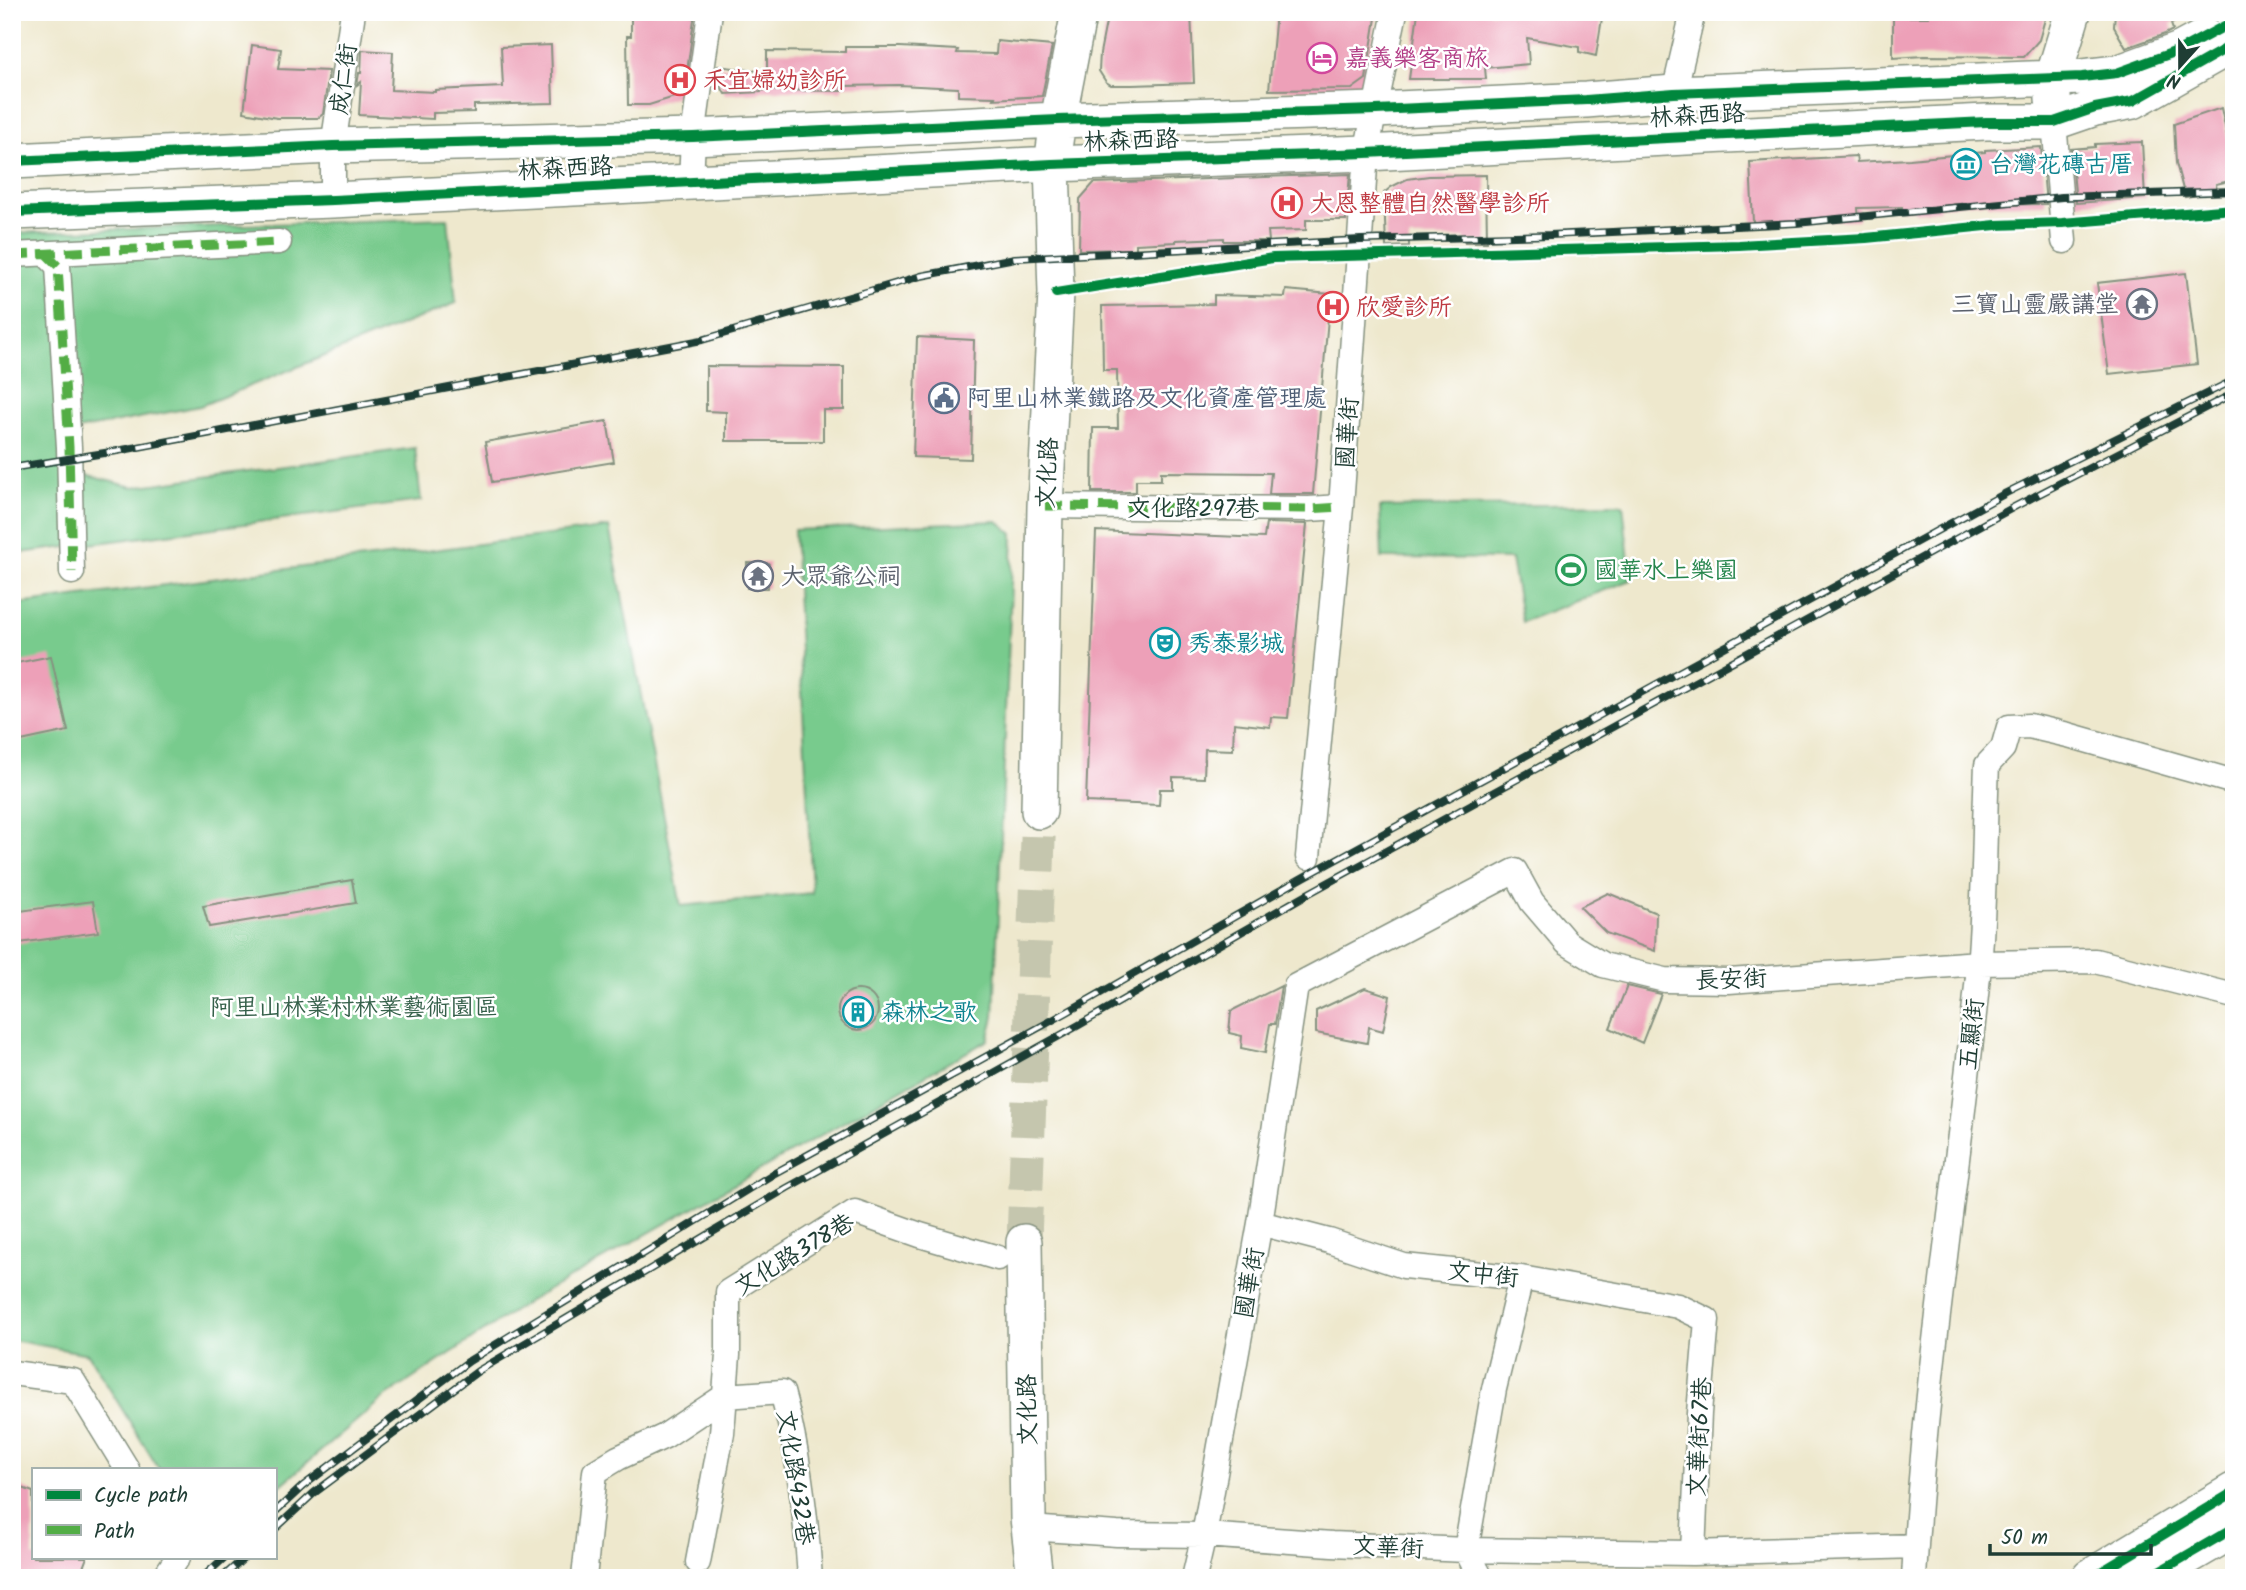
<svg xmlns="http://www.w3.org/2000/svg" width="2246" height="1590" viewBox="0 0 2246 1590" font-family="Kalam,'LXGW WenKai TC',sans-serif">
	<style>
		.green { fill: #78cb8d; stroke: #4c8460; stroke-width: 2 }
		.building { fill: #eda0b8 }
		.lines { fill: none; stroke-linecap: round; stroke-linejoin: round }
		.secondary-tunnel { stroke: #c5c6ae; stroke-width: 35; stroke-dasharray: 35 18; stroke-linecap: butt }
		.street-casing { stroke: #869280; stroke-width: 27 }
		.secondary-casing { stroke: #869280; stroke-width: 38 }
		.primary-casing { stroke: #869280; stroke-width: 41 }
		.street { stroke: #fff; stroke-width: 24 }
		.secondary { stroke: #fff; stroke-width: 35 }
		.primary { stroke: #fff; stroke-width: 38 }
		.rail-casing { stroke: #1f3d34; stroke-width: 8 }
		.rail { stroke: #fff; stroke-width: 5; stroke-dasharray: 16; stroke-linecap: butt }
		.quiet { stroke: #52ad45; stroke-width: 9; stroke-dasharray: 18 9; stroke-linecap: butt }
		.cycleway-casing { stroke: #fff; stroke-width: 15 }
		.cycleway { stroke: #00873e; stroke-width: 10 }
		.labels { text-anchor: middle; stroke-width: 5; stroke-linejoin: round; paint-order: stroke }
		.hotel-label { font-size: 24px; fill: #b23c85; stroke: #fff; text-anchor: start }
		.street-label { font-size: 24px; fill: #1f3d34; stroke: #fff }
		.health-label { font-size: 24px; fill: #be3a42; stroke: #fff; text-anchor: start }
		.culture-label { font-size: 24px; fill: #0d838f; stroke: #fff; text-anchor: start }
		.worship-label { font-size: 24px; fill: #5b616d; stroke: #fff; text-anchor: end }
		.service-label { font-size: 24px; fill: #4e5e75; stroke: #fff; text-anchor: start }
		.leisure-label { font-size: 24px; fill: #27864d; stroke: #fff; text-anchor: start }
		.park-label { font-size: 24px; fill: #35604a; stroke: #fff }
	</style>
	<rect width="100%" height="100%" fill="#fff"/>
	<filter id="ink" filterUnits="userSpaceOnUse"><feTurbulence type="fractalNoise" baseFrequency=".0143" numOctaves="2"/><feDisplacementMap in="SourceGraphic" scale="14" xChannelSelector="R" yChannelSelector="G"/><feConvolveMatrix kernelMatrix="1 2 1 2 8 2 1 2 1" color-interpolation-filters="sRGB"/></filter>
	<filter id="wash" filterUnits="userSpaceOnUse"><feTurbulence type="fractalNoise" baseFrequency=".00686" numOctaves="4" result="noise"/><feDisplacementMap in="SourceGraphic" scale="28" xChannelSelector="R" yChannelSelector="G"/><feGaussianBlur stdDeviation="1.57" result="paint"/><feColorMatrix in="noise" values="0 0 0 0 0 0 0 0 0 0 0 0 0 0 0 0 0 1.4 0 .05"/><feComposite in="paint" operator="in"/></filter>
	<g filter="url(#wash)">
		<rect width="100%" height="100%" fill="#eee8cd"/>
		<path class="green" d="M448 218 456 303 200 406 67 432 72 472 133 487 415 448 421 501 12 554V233Z
			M1623 504 1631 580 1522 622 1511 559 1382 558 1380 507Z
			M998 521 1013 534 994 1017 988 1040 529 1301 382 1399 275 1490V1469H159L88 1354 12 1340V605L609 527 681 906 812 893 794 530Z"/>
		<g id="blocks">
			<path class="building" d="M631 12H695L684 94 649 105H628L627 36H631Z
				M1108 12H1191L1194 83 1132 85H1111L1106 82 1099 71 1100 53Z
				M1276 12H1377L1366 79 1352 89 1269 90Z
				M1418 12H1603L1596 56 1579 52V47L1527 38 1529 64 1485 68 1486 79H1409Z
				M1930 12H2047L2039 40 2024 57 1924 56 1893 58V17H1929Z
				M2115 12H2193L2171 24 2173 30 2165 34 2126 48 2114 27Z
				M997 41 1052 46 1042 96 994 99 995 97 958 96V88L899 85 842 86V91L762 90 761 92 725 94 716 77 718 66 767 72V51L845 52V47H900L958 50 957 53 996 54Z
				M252 45 281 49 278 69 329 71 323 114 318 118H277L244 112Z
				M551 45 553 103 474 105V112L433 113V119L359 115 361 82 357 85 359 73H361L362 50 393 52 391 90 435 92V90L503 87 501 47Z
				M2221 108 2234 168V180L2216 184 2217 192 2185 197 2176 163 2174 124Z
				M2142 142 2145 198 2076 203 2071 149 2095 147V144Z
				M2041 147 2046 204 1987 205V202L1939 206 1940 210 1914 212V209L1902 210V207L1858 208 1859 220 1753 222 1750 162 1856 156 1857 162 1910 159 1985 152V150Z
				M1350 174 1346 220H1306V230L1268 231 1269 241H1224V238L1176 240V242L1136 244V249L1079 250 1080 199 1094 183Z
				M1486 175 1487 242H1465V238H1409V246L1386 247 1384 193 1391 187 1407 179 1429 176Z
				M2186 273 2197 364 2109 374 2097 283Z
				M1286 290 1330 294 1313 494H1269L1271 473 1161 472V480H1136V492H1092L1093 428H1118L1117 370H1103L1102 306 1214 304V295L1285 297Z
				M917 337 974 340 971 459 913 457Z
				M706 366 844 367V410H823V441H726V412L706 411Z
				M607 421 614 462 492 482 485 442Z
				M1266 523 1307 524 1288 718 1271 717 1270 727 1234 723 1233 750 1205 749 1204 778 1173 777V789H1160L1159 805 1086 802 1096 531 1264 538Z
				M747 563H769L768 588H747Z
				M51 656 68 731 21 741 12 697V664Z
				M352 880 356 903 209 927 203 906Z
				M1608 893 1656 913 1655 951 1606 933 1580 907Z
				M93 901 98 932 12 944V912Z
				M1281 986 1275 1024H1270L1265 1053 1241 1048 1242 1036 1229 1033 1231 1011Z
				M1627 986 1661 994 1642 1043 1610 1028Z
				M1365 988 1390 996 1383 1031 1369 1027 1367 1043 1316 1033V1011Z
				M838 1010a20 20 0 1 1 40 0a20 20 0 1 1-40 0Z
				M12 1484 33 1492V1557H87L79 1578H12Z"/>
		</g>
	</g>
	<g filter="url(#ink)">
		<use href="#blocks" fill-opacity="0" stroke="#869280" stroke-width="2"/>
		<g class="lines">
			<path class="secondary-tunnel" d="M1024 1242 1039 811"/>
			<g class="street-casing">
				<path id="street" d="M2054 122 2064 241
					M1679 137 1674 93 1693 12
					M691 183 693 137 710 12
					M333 200V146L353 12
					M45 253 58 266 69 447 72 572
					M12 255 279 242
					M1045 506 1309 509 1341 507
					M1308 857 1341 507 1366 153 1395 12
					M1260 1223 1329 1241 1404 1266 1521 1278 1678 1306 1707 1320 1699 1413 1693 1553
					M12 1373 73 1381 127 1469
					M1029 1528 1117 1534 1204 1535 1332 1544 1466 1550 1693 1553 1916 1546
					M698 1562 722 1433 728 1355V1292L855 1212 920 1235 998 1258
					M164 1578 178 1557
					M584 1578 595 1472 618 1458 665 1436 725 1396 782 1392C799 1452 806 1515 810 1578
					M1194 1578 1204 1535 1260 1223 1296 986 1515 871 1532 902 1567 943 1603 965 1665 980 1729 981 1979 963 2095 961 2234 996
					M1481 1578 1466 1550 1494 1389 1521 1278
					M1914 1578C1925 1373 1959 1170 1979 966 1985 900 1984 832 1987 765L2003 748 2009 727 2029 726 2068 735 2234 782"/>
			</g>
			<g class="secondary-casing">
				<path id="secondary" d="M2053 100V78L2073 12
					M12 161 333 146 693 137 1058 120 1376 110 1586 100 1674 93 2082 77 2117 73 2180 50 2206 36
					M12 212 333 200 1052 164 1366 153 1986 122H2054L2095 108 2133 101 2234 44
					M1039 811 1045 506 1056 293 1052 164 1058 120 1079 12
					M1024 1242 1028 1518 1035 1578"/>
			</g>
			<g class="primary-casing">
				<path id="primary" d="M2091 1578 2234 1492
					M2148 1578 2234 1528"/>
			</g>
			<use href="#street" class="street"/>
			<use href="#secondary" class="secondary"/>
			<use href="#primary" class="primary"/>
			<g class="rail-casing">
				<path id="rail" d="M12 468 117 451 702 340 921 276 1015 258 1361 240 1550 235 1796 223 2062 197 2234 191
					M275 1512 303 1486 469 1361 773 1174 1069 1011 1304 877 2006 493 2234 380
					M275 1529 314 1493 478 1371 787 1188 1079 1025 1302 897 2016 506 2234 393
					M202 1578 225 1557
					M222 1578 245 1557"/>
			</g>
			<use href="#rail" class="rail"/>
			<path class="quiet" d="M45 253 58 266 69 447 72 572
				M12 255 279 242
				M1045 506 1309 509 1341 507"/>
			<g class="cycleway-casing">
				<path id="cycleway" d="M12 161 333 146 693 137 1058 120 1376 110 1586 100 1674 93 2082 77 2117 73 2180 50 2234 21
					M12 212 333 200 1052 164 1366 153 1986 122H2054L2095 108 2133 101 2234 44
					M1056 293 1273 258 1739 245 1866 238 1996 225 2062 223 2234 209
					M2091 1578 2234 1492
					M2148 1578 2234 1528"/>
			</g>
			<use href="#cycleway" class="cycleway"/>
		</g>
	</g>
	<defs>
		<g id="hotel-ring" transform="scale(1.575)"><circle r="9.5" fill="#fff" stroke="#d1479c" stroke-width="1.5"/><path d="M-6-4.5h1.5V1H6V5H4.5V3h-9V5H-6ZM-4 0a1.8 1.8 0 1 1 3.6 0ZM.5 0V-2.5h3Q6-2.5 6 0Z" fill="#d1479c"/></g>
		<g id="hospital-ring" transform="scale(1.575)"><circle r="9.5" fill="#fff" stroke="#e0444e" stroke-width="1.5"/><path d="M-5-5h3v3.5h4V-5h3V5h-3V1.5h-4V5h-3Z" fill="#e0444e"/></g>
		<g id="museum-ring" transform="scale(1.575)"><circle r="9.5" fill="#fff" stroke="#0f9aa8" stroke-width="1.5"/><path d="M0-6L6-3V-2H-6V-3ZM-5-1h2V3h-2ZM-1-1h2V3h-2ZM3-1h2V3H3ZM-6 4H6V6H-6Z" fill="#0f9aa8"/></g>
		<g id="temple-ring" transform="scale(1.575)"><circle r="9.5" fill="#fff" stroke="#6b7280" stroke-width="1.5"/><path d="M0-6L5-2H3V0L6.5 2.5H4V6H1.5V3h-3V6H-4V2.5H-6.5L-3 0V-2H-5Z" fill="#6b7280"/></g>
		<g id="civic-ring" transform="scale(1.575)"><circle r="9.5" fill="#fff" stroke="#5c6f8a" stroke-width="1.5"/><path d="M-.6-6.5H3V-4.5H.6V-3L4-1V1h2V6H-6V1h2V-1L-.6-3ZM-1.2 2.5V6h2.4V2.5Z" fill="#5c6f8a"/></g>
		<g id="stadium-ring" transform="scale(1.575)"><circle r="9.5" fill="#fff" stroke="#2e9e5b" stroke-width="1.5"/><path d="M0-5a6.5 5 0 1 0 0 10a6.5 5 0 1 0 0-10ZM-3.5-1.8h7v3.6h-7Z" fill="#2e9e5b"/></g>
		<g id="theatre-ring" transform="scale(1.575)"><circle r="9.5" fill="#fff" stroke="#0f9aa8" stroke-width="1.5"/><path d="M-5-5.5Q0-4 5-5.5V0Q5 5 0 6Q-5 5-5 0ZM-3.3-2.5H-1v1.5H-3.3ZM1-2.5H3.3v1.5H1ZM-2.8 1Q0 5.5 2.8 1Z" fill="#0f9aa8"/></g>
		<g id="building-ring" transform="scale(1.575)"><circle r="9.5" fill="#fff" stroke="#0f9aa8" stroke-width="1.5"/><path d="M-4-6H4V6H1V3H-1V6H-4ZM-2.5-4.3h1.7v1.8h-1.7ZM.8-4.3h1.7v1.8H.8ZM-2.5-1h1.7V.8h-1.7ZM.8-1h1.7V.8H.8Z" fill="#0f9aa8"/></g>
	</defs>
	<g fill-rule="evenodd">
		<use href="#hotel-ring" x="1322" y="58"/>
		<use href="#hospital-ring" x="680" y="80"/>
		<use href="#museum-ring" x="1966" y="164"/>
		<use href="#hospital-ring" x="1287" y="203"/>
		<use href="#temple-ring" x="2142" y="304"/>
		<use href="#hospital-ring" x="1333" y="307"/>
		<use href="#civic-ring" x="944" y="398"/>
		<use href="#stadium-ring" x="1571" y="570"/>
		<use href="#temple-ring" x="758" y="576"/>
		<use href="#theatre-ring" x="1165" y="643"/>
		<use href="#building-ring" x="858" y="1012"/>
	</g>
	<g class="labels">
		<g class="hotel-label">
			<text x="1345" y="66">嘉義樂客商旅</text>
		</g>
		<g class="street-label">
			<text transform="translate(343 79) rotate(-82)" y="8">成仁街</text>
			<text transform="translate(1697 115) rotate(-3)" y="8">林森西路</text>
			<text transform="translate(1131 140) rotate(-2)" y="8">林森西路</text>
			<text transform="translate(565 168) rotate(-3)" y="8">林森西路</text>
			<text transform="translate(1347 433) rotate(-86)" y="8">國華街</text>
			<text transform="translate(1047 473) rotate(-87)" y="8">文化路</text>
			<text x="1193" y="516">文化路297巷</text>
			<text transform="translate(1731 979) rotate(-2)" y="8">長安街</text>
			<text transform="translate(1971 1034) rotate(-84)" y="8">五顯街</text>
			<text transform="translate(794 1254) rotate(-31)" y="8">文化路378巷</text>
			<text transform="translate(1483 1274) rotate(6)" y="8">文中街</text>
			<text transform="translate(1249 1283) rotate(-80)" y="8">國華街</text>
			<text transform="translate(1027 1410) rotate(-91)" y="8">文化路</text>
			<text transform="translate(1699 1437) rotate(-87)" y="8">文華街67巷</text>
			<text transform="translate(796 1477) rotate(81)" y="8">文化路432巷</text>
			<text transform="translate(1388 1547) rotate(3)" y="8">文華街</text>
		</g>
		<g class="health-label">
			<text x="703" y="88">禾宜婦幼診所</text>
			<text x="1310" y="211">大恩整體自然醫學診所</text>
			<text x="1356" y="315">欣愛診所</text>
		</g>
		<g class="culture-label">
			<text x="1989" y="172">台灣花磚古厝</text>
			<text x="1188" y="651">秀泰影城</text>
			<text x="881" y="1020">森林之歌</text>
		</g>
		<g class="worship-label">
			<text x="2119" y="312">三寶山靈嚴講堂</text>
			<text x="781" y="584" text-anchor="start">大眾爺公祠</text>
		</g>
		<g class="service-label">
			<text x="967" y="406">阿里山林業鐵路及文化資產管理處</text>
		</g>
		<g class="leisure-label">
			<text x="1594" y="578">國華水上樂園</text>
		</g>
		<g class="park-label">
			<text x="354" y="1015">阿里山林業村林業藝術園區</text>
		</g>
	</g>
	<rect width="2246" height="1590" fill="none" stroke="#fff" stroke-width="42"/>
	<rect x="32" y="1468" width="245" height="91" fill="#ffffff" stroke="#a5b1ae" stroke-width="2"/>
	<rect x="46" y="1490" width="35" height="10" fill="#00873e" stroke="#a5b1ae" stroke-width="2"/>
	<text x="94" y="1502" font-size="21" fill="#1f3d34">Cycle path</text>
	<rect x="46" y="1525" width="35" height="10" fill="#52ad45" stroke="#a5b1ae" stroke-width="2"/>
	<text x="94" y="1538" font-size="21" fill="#1f3d34">Path</text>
	<g transform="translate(2180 66) rotate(201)" stroke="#ffffff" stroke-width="5" paint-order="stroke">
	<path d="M0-5L12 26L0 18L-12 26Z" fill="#1f3d34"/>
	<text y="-10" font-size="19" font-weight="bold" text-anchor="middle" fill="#1f3d34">N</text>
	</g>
	<path d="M1990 1544v10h161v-10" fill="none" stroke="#1f3d34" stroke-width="3.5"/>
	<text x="2001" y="1544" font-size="21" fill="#1f3d34" stroke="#ffffff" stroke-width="5" paint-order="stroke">50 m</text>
</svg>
